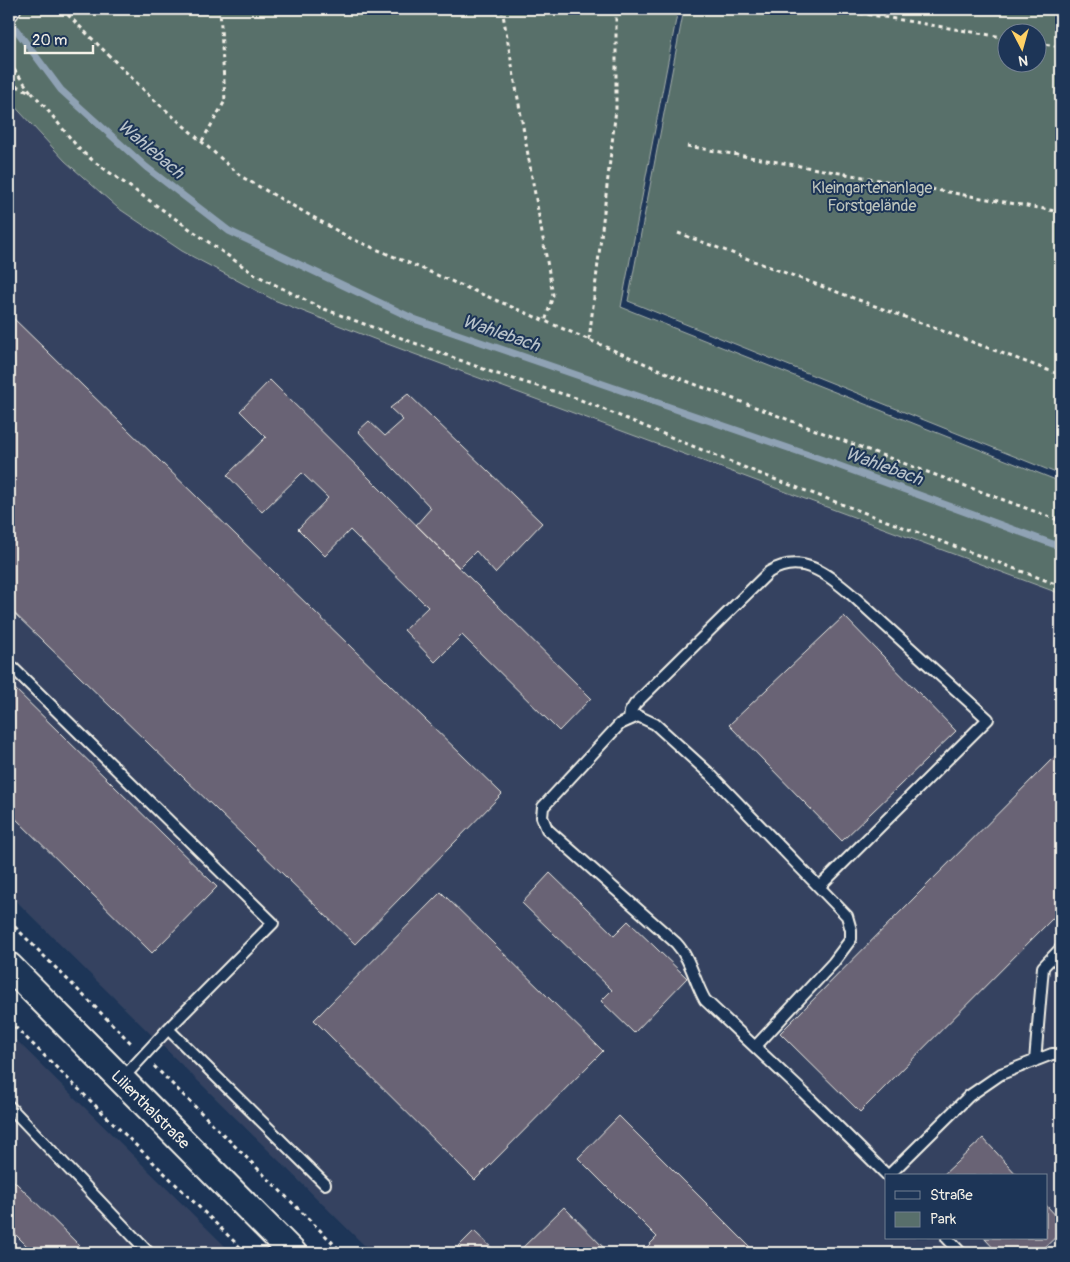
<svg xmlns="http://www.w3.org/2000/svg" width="1070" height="1262" viewBox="0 0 1070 1262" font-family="Pangolin,sans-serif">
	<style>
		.built { fill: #344360; fill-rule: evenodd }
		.green { fill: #586f6b; stroke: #a6b0aa; fill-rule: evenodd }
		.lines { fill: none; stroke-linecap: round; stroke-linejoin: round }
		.stream { stroke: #8fa2b4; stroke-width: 7 }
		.building { fill: #696475; stroke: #f4f1e8 }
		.service-casing { stroke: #f4f1e8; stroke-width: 14 }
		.minor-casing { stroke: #f4f1e8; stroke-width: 22 }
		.secondary-casing { stroke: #f4f1e8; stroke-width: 30 }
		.path { stroke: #f4f1e8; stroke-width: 3; stroke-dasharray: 4 4; stroke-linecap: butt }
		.service { stroke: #1d3557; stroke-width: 10 }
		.minor { stroke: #1d3557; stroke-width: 19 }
		.secondary { stroke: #1d3557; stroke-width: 26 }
		.labels { text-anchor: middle; stroke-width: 4; stroke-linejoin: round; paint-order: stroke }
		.park-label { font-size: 16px; fill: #bdc4bc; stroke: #1d3557 }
		.street-label { font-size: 16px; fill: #f4f1e8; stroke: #1d3557 }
		.water-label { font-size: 18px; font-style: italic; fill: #b9c3ca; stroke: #1d3557 }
	</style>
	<rect width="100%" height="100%" fill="#1d3557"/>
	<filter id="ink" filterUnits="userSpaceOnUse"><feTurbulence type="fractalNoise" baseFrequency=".02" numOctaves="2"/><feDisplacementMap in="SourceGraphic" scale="10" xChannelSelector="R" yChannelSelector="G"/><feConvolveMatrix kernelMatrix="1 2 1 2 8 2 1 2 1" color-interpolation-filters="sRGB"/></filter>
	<g filter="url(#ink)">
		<path class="built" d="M9 100 65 161 118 208 182 251 274 300 374 339 1061 594V1253H372L9 894ZM886 1176H1046V1238H886Z
			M9 1033 232 1253H9Z"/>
		<path class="green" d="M9 9H678L621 307 1061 482V594L374 339 274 300 182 251 118 208 65 161 9 100Z
			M684 9H1061V475L628 301ZM1038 32V62H1008V32Z"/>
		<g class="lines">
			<path class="stream" d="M9 20 61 90 146 167 229 231 414 319 829 462 1061 547"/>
		</g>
		<path class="building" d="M9 314 502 794 355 944 9 608Z
			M270 380 591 698 559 731 462 635 435 662 404 630 428 607 350 530 325 556 298 529 328 498 302 473 262 512 227 475 266 437 240 411Z
			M408 394 542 523 495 573 476 551 459 568 416 525 431 508 358 431 369 421 385 436 403 420 390 408Z
			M844 616 956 731 842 841 729 725Z
			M9 683 217 887 152 953 9 812Z
			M1061 750V910L860 1112 780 1033Z
			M550 873 614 935 628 921 687 978 634 1033 601 1001 612 990 522 903Z
			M441 892 603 1051 475 1180 314 1020Z
			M619 1116 756 1253H641L657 1237 578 1158Z
			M983 1138 1018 1176H942Z
			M9 1176 87 1253H34L9 1228Z
			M1046 1205 1061 1221V1232L1039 1253H998L984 1238H1046Z
			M564 1207 609 1253H517Z
			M474 1231 497 1253H452Z"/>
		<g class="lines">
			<g class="service-casing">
				<path id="service" d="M9 664 273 923 168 1029 122 1079
					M629 720 630 712 635 704 769 572C801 552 827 574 852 595L988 719 819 887
					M168 1029 325 1184
					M755 1047 833 963 851 939V930L847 916 710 774 655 724 638 716 620 724 543 807 542 817 547 829 676 943C691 959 694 981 705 1000L804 1093 888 1176 969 1096 1001 1074 1052 1054H1061
					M1035 1061 1043 967 1061 948
					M9 1106 149 1253
					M947 1238 961 1253"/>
			</g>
			<g class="minor-casing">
				<path id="minor" d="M9 12 11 9"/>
			</g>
			<g class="secondary-casing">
				<path id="secondary" d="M9 966 293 1253"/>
			</g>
			<path class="path" d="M62 9 152 98 242 177 350 238 681 379 892 459 1061 521
				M502 9 553 295 545 322
				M836 9 1008 38
				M1038 43 1061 47
				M9 63 31 92
				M9 83 31 92 41 102 80 150 96 163 254 274 319 307 494 373 576 398 758 473 1061 586
				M202 141 225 101 220 9
				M687 146 1061 212
				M678 233 1061 375
				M589 340 616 109V9
				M9 921 132 1044
				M9 1021 246 1253
				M154 1066 343 1253"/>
			<use href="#service" class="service"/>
			<use href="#minor" class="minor"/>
			<use href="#secondary" class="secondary"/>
		</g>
	</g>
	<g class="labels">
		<g class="park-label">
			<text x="872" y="193">Kleingartenanlage<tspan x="872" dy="18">Forstgelände</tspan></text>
		</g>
		<g class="street-label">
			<text transform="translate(151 1109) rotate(45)" y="6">Lilienthalstraße</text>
		</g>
		<g class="water-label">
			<text transform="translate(151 149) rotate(40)" y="6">Wahlebach</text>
			<text transform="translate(501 333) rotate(19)" y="6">Wahlebach</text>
			<text transform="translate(884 466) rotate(20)" y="6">Wahlebach</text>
		</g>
	</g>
	<rect width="1070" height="1262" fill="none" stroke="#1d3557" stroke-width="30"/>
	<rect x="15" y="15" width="1040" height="1232" fill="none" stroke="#f4f1e8" stroke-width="2" filter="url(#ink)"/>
	<rect x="885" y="1174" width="162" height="65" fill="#1d3557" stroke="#738091"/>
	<rect x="895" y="1191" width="25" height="8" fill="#1d3557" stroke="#738091"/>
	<text x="930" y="1200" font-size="15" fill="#f4f1e8">Straße</text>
	<rect x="895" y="1212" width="25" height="15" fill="#586f6b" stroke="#738091"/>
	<text x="930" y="1224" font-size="15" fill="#f4f1e8">Park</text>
	<g transform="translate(1022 48) rotate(174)"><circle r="24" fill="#1d3557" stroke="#738091"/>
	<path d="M0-4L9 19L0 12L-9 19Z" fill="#ffd166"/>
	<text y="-8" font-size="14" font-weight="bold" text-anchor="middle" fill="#f4f1e8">N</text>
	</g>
	<path d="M25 45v8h68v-8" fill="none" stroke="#f4f1e8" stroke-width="2.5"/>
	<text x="32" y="45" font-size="15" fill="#f4f1e8" stroke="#1d3557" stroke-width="4" paint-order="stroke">20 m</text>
</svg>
